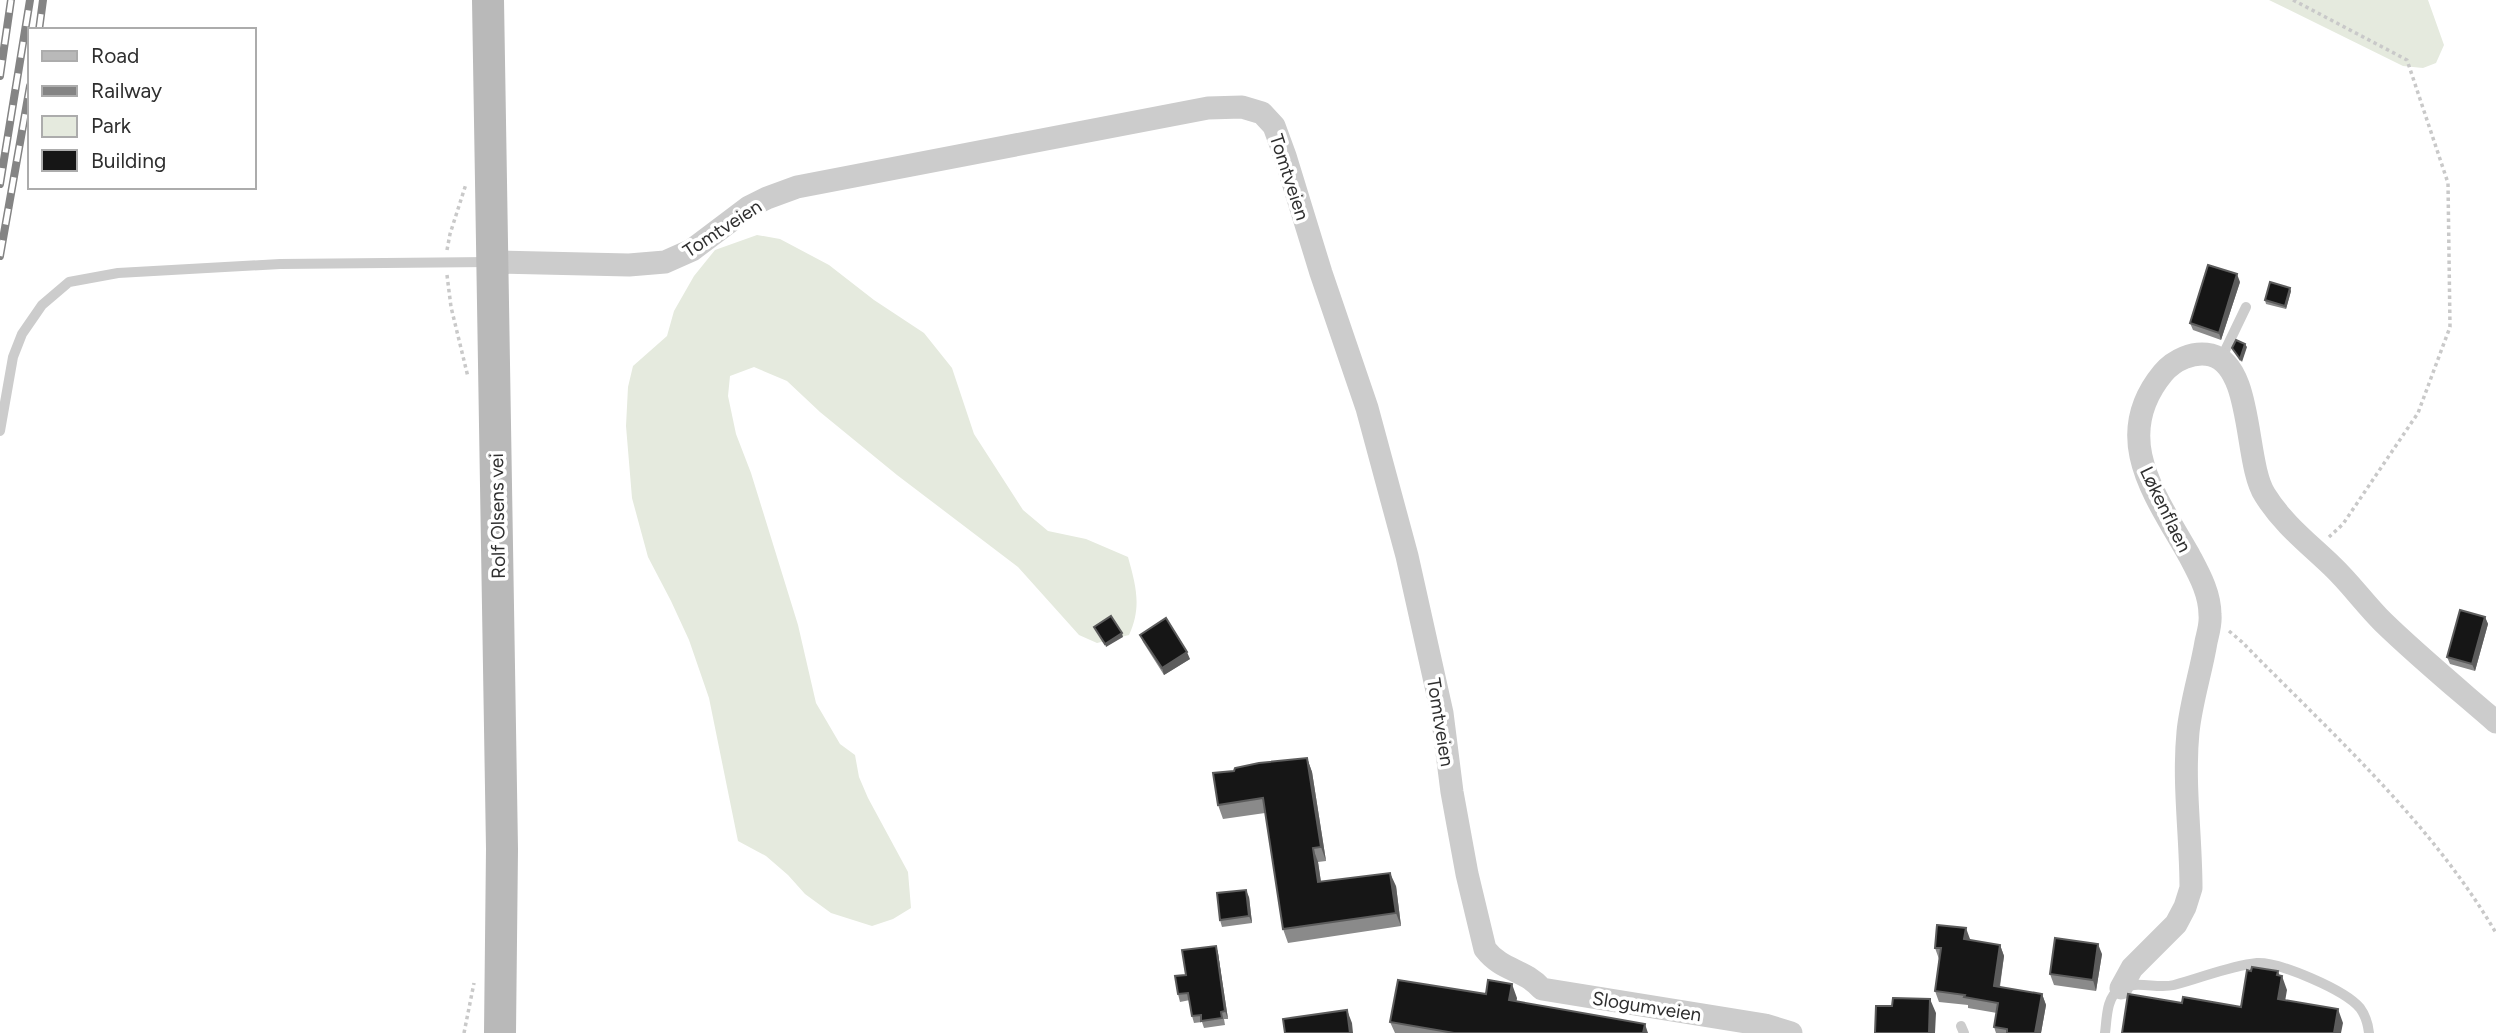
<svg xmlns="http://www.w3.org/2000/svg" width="2496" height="1033" viewBox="0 0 2496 1033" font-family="Figtree,sans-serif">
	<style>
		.green { fill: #e5eade }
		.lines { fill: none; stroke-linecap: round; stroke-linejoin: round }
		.path { stroke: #c9c9c9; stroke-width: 3.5; stroke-dasharray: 3.5 3.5; stroke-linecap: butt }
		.lane { stroke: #ccc; stroke-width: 10 }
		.street { stroke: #ccc; stroke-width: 23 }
		.secondary { stroke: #b9b9b9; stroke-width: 32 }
		.rail-casing { stroke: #848484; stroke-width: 8 }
		.rail { stroke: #fff; stroke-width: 5; stroke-dasharray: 16; stroke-linecap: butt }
		.wall { fill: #8a8a8a }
		.shaded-wall { fill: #5c5c5c }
		.building { fill: #161616; stroke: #5c5c5c; stroke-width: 2 }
		.labels { text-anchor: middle; stroke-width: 7; stroke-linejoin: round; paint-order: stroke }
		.street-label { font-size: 19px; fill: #2f2f2f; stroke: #fff }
	</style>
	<rect width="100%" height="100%" fill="#fff"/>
	<path class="green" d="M2269 0H2428L2444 45 2436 63 2423 68 2403 66Z
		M757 235 780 239 829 265 874 300 924 333 952 368 974 434 1023 510 1048 531 1086 539 1128 557C1136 586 1142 607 1129 635L1097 643 1079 635 1018 567 897 475 820 412 787 381 754 367 730 376 728 396 736 434 751 473 798 625 816 703 840 744 855 755 859 777 868 798 908 872 911 908 893 919 872 926 831 913 805 894 788 875 766 856 738 841 709 698 689 640 671 601 648 557 632 498 626 426 628 387 633 366 667 336 674 311 694 276 715 250Z"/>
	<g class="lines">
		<path class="path" d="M2293 0 2407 60 2448 183 2450 327 2418 413 2343 524 2329 537
			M447 250 450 234 466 184
			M447 275 451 307 468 377
			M2229 631 2242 642C2332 734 2431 822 2496 933
			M464 1033 474 983"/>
		<path class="lane" d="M2221 359 2246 307
			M0 431 13 357 22 334 42 305 69 282 118 273 280 264 490 262
			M1961 1026 1964 1033
			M2105 1033C2107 1019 2106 997 2120 989 2135 980 2157 989 2174 985 2202 978 2228 966 2257 963 2280 962 2345 990 2360 1008 2366 1016 2368 1024 2369 1033"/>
		<path class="street" d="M493 262 629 265 665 262 692 250 749 207 767 198 797 187 1208 108 1242 107 1262 113 1274 126 1285 156 1321 273 1367 408 1407 556 1442 713 1452 792 1467 874 1485 949C1503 972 1523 968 1542 989L1765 1025 1791 1033
			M2121 988 2132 968 2176 924 2185 907 2191 888C2191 836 2183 784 2188 732 2191 702 2201 672 2206 642 2208 633 2211 624 2210 615 2210 593 2199 574 2189 555 2155 495 2110 437 2163 373 2174 360 2193 351 2211 355 2254 366 2244 463 2265 495 2283 524 2308 543 2332 566 2350 583 2365 604 2383 622 2419 657 2458 689 2496 722"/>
		<path class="secondary" d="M488 0 502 849 500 1033"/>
		<g class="rail-casing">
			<path id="rail" d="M39 30 43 0
				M0 76 11 0
				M0 184 30 0
				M0 256 30 86"/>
		</g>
		<use href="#rail" class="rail"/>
	</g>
	<path class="wall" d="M2240 282 2221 340 2193 330 2190 323Z
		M2291 291 2286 309 2266 304 2265 300Z
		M2485 617 2488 624 2475 671 2450 664 2447 657Z
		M1140 635 1190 659 1164 675 1143 642Z
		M1307 758 1312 772 1326 861 1318 862 1321 882 1396 886 1401 926 1288 943 1283 929 1265 813 1223 819 1218 805 1234 771Z
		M1249 897 1252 923 1222 927 1220 920Z
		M1970 940 2000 945 2004 956 2000 987 2042 994 2046 1005 2041 1033H1996L1994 1027 1997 1013 1968 1008V1005L1939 1002 1935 991 1939 959 1935 948Z
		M1216 946 1218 953 1228 1019H1224L1225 1025 1204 1028 1202 1022 1194 1023 1192 1016 1190 1000 1180 1002 1178 994 1186 975Z
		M2102 954 2096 991 2054 985 2050 974Z
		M1517 998 1516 1001 1648 1033H1395L1390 1022Z"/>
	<path class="shaded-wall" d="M2237 274 2240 282 2221 340 2219 333Z
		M2290 288 2291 291 2286 309 2285 306Z
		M2245 344 2247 347 2242 362 2240 359Z
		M2485 617 2488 624 2475 671 2472 664Z
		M1122 633 1123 637 1106 647 1105 644Z
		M1187 652 1190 659 1164 675 1162 668Z
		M1307 758 1312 772 1326 861 1321 847Z
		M1313 848 1318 862 1323 896 1318 882Z
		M1390 873 1396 886 1401 926 1396 913Z
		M1246 890 1249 897 1252 923 1249 916Z
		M1966 928 1970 939 1968 950 1964 939Z
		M2098 944 2102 954 2096 991 2093 980Z
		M2000 945 2004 956 1998 997 1994 986Z
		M1216 946 1218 953 1228 1019 1225 1011Z
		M2278 971 2281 980 2282 976 2287 990 2283 1013 2278 999Z
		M1512 984 1517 998 1514 1014 1509 1000Z
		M2042 994 2046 1005 2041 1033H2035Z
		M1930 999 1936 1013 1935 1033H1929Z
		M2338 1009 2343 1023 2341 1033H2334Z
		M1347 1010 1352 1023 1353 1033H1350Z
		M1645 1024 1648 1033H1643Z"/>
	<path class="building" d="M2208 265 2237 274 2219 333 2190 323Z
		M2270 282 2290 288 2285 306 2265 300Z
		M2236 340 2245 344 2240 359 2232 348Z
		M2460 610 2485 617 2472 664 2447 657Z
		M1111 616 1122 633 1105 644 1094 627Z
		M1166 618 1187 652 1162 668 1140 635Z
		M1307 758 1321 847 1313 848 1318 882 1390 873 1396 913 1283 929 1263 798 1218 805 1213 773 1234 771 1235 768 1259 763Z
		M1246 890 1249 916 1220 920 1217 893Z
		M1937 925 1966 928 1964 939 2000 945 1994 986 2042 994 2035 1033H2007V1029L1994 1027 1998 1003 1964 997 1965 995 1935 991 1941 948H1935Z
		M2055 938 2098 944 2093 980 2050 974Z
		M1216 946 1225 1011 1221 1012 1222 1018 1201 1021V1015L1192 1016 1188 993 1178 994 1175 976 1186 975 1182 950Z
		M2252 967 2278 971 2277 975 2282 976 2278 999 2338 1009 2334 1033H2122L2128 994 2182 1003 2183 997 2241 1007 2247 970 2251 971Z
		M1398 980 1486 994 1488 980 1512 984 1509 1000 1645 1024 1643 1033H1454L1390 1022Z
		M1893 998 1930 999 1929 1033H1875L1876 1006H1892Z
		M1347 1010 1350 1033H1285L1283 1019Z"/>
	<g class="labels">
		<g class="street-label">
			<text transform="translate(1290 177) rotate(72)" y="7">Tomtveien</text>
			<text transform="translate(722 228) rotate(-33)" y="7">Tomtveien</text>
			<text transform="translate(2166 509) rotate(64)" y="7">Løkenflaen</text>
			<text transform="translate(497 516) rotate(-91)" y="7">Rolf Olsens vei</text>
			<text transform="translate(1441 722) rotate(81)" y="7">Tomtveien</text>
			<text transform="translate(1647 1006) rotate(9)" y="7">Slogumveien</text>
		</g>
	</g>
	<rect x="28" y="28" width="228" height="161" fill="#ffffff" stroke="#acacac" stroke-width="2"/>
	<rect x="42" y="51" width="35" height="10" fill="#b9b9b9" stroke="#acacac" stroke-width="2"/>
	<text x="91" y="63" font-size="21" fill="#2f2f2f">Road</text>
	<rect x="42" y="86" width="35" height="10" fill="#848484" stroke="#acacac" stroke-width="2"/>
	<text x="91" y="98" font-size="21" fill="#2f2f2f">Railway</text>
	<rect x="42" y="116" width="35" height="21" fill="#e5eade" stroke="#acacac" stroke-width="2"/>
	<text x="91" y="133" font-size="21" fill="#2f2f2f">Park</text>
	<rect x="42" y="150" width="35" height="21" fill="#161616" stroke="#acacac" stroke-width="2"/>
	<text x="91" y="168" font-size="21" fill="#2f2f2f">Building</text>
</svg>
